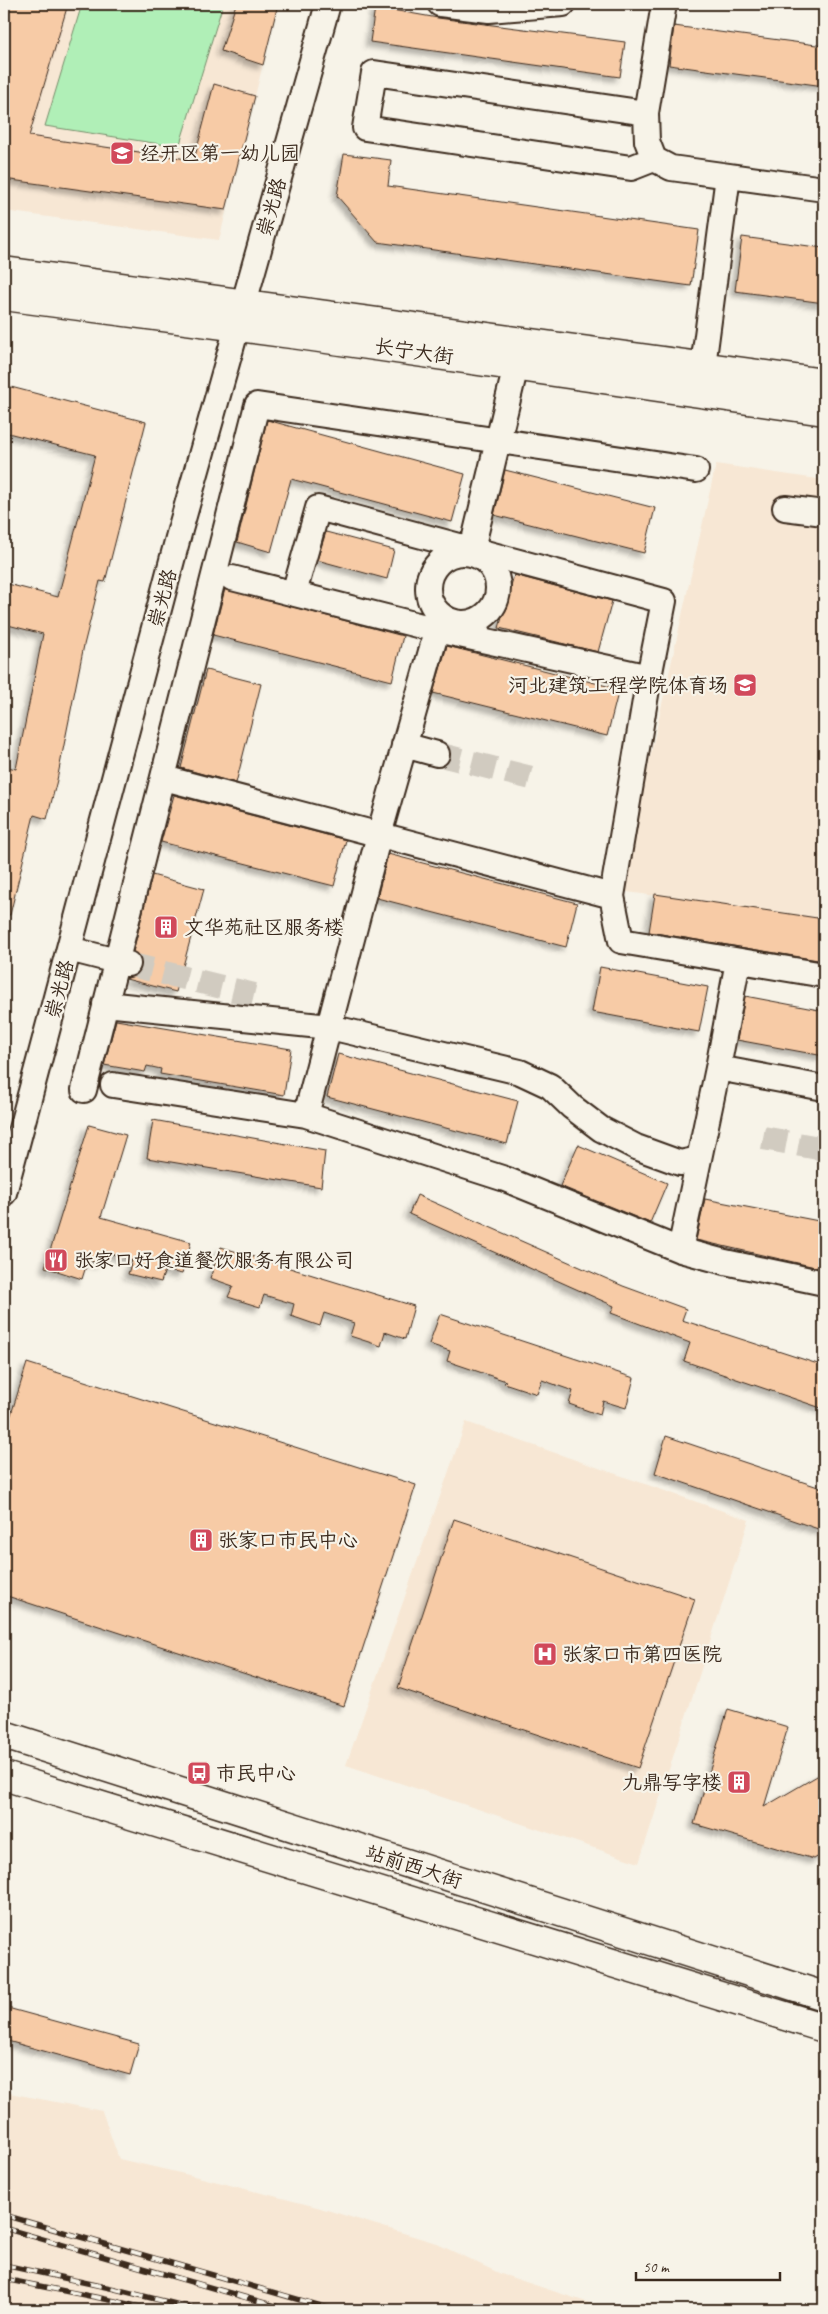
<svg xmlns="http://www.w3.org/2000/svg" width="828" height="2314" viewBox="0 0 828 2314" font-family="Caveat,'LXGW WenKai TC',sans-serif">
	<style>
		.built { fill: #f7e7d4 }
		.green { fill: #b0efb7; stroke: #768c6a }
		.building { fill: #f7cba6; stroke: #3b2a1e; filter: url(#shadow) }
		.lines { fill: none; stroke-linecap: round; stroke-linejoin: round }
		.minor-tunnel { stroke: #d1cbc0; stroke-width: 24; stroke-dasharray: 24 12; stroke-linecap: butt }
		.minor-casing { stroke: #3b2a1e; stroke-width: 28 }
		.major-casing { stroke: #3b2a1e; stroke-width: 31 }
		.minor { stroke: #f7f3e8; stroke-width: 24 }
		.major { stroke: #f7f3e8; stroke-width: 28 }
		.rail-casing { stroke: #3b2a1e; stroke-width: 5.5 }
		.rail { stroke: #f7f3e8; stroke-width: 4; stroke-dasharray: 11; stroke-linecap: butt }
		.labels { text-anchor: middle; stroke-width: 4.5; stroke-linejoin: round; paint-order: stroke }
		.poi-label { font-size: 20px; fill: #3b2a1e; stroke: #f7f3e8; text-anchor: start }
		.street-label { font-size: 20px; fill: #3b2a1e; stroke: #f7f3e8 }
	</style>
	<defs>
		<filter id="shadow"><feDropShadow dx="-4.5" dy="4.5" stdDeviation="2.5" flood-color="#0004"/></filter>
	</defs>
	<rect width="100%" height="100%" fill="#f7f3e8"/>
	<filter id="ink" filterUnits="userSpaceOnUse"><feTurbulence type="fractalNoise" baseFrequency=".02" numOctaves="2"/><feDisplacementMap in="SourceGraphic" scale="10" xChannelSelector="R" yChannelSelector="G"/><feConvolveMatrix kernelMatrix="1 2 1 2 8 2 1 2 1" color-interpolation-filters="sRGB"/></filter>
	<g filter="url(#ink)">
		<path class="built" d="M4 4H278L219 240 4 211Z
			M716 464 824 480V919L620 891Z
			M466 1422 749 1520 639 1863 346 1765Z
			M4 2092 102 2111 119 2159 202 2178 317 2207 433 2242 501 2274 611 2310H4Z"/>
		<path class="green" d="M82 4H223L179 147 45 126Z"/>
		<path class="building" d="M7 4H68L29 136 194 160 214 84 255 96 226 210 4 179V15Z
			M236 4H278L263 65 221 51Z
			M375 7 438 18 625 42 620 77 370 42Z
			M674 26 824 46V86L669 65Z
			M344 154 391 160 388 186 699 230 691 286 377 242 337 196Z
			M742 237 824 248V303L735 291Z
			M7 386 146 422 105 582 100 581 84 645 57 780 47 819 34 815 10 915 4 914V766L16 769 43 634 4 624V583L58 597 95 455 4 432V398Z
			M267 420 465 474 452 522 291 479 271 552 237 542Z
			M505 470 655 508 644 553 494 515Z
			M326 532 394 550 387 579 317 560Z
			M514 575 612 601 598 652 499 628Z
			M225 589 403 636 392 681 213 635Z
			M447 646 619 689 607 736 433 693Z
			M206 670 261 684 236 783 181 768Z
			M174 795 346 840 334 886 161 842Z
			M388 854 577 903 566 947 377 898Z
			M152 875 204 889 176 992 126 979 137 974 141 967V960L133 952Z
			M655 894 824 919V961L649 932Z
			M600 967 708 987 699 1032 592 1012Z
			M745 996 824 1011V1056L737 1040Z
			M116 1020 291 1049 284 1095 160 1074 161 1069 147 1066 145 1072 104 1065Z
			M338 1054 518 1101 507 1144 327 1097Z
			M153 1120 325 1151 321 1187 147 1158Z
			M89 1125 126 1135 101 1217 191 1242 182 1274 165 1270 161 1282 128 1274 132 1260 103 1251 100 1264 88 1260 82 1279 45 1267Z
			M578 1145 667 1183 650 1223 560 1186Z
			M417 1195 623 1286 686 1309 682 1320 824 1366V1409L684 1361 690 1343 611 1313 614 1306 409 1214Z
			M705 1199 824 1222V1269L696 1240Z
			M221 1247 414 1306 405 1339 385 1332 381 1346 350 1336 354 1323 324 1313 320 1326 291 1316 294 1304 264 1295 260 1307 228 1297 233 1286 210 1278Z
			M440 1314 634 1378 626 1408 603 1401 600 1415 569 1404 573 1391 542 1380 537 1394 504 1383 506 1381 447 1361 450 1351 429 1344Z
			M27 1363 416 1485 344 1706 4 1595V1437Z
			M666 1436 824 1489V1531L655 1473Z
			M454 1519 695 1599 638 1768 398 1688Z
			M728 1709 788 1727 764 1807 824 1772V1853L814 1859 694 1824Z
			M4 2007 139 2044 130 2075 4 2040Z"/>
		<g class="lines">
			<path class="minor-tunnel" d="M437 754 539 780
				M128 964 254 995
				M763 1138 824 1149"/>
			<g class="minor-casing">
				<path id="minor" d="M440 4 489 10 563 4
					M664 4 646 113 647 141 654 159 671 168 824 189
					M646 113 374 73 365 128 631 168 654 159
					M703 366 728 176
					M785 508 824 513
					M471 553 516 366
					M428 588a35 35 0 1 1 70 0a35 35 0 1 1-70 0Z
					M232 578 437 630 441 615
					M294 593 318 508 664 601 649 677
					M404 745 437 754
					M164 778 612 896 621 941 824 975
					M69 949 128 964
					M105 1004 330 1027 520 1072 550 1086 572 1107 601 1129 636 1147 680 1163 699 1159
					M718 1068 738 961
					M113 1085 306 1115 505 1179 680 1250
					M824 1088 718 1068 680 1250 725 1262 824 1283
					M84 1090 257 405 696 470
					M306 1115 379 835 437 630 649 677 612 896
					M4 1193 180 530 328 4"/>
			</g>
			<g class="major-casing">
				<path id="major" d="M4 271 824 383
					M4 296 299 335 824 411
					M4 1735 824 1996
					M4 1776 824 2028"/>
			</g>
			<use href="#minor" class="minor"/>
			<use href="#major" class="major"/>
			<g class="rail-casing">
				<path id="rail" d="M4 2215 335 2310
					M4 2228 289 2310
					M4 2265 115 2289 200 2310
					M4 2279 115 2301 152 2310"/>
			</g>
			<use href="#rail" class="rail"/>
		</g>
	</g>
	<defs>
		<g id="school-square" transform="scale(1.25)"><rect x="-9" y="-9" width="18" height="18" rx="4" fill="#d1495b" stroke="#f7f3e8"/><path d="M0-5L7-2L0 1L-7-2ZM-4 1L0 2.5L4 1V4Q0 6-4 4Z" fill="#fff"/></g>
		<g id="building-square" transform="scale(1.25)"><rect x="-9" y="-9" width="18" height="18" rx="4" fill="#d1495b" stroke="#f7f3e8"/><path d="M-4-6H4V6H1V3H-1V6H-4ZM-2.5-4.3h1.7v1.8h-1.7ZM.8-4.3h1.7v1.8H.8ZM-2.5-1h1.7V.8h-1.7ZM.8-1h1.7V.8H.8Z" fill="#fff"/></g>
		<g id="restaurant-square" transform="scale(1.25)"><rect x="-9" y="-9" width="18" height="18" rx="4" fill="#d1495b" stroke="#f7f3e8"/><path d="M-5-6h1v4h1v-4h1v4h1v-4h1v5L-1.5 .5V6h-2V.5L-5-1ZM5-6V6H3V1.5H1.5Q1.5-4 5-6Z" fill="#fff"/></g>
		<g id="hospital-square" transform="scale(1.25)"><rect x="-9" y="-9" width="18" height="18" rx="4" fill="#d1495b" stroke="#f7f3e8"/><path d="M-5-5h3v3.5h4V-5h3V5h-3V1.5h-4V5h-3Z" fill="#fff"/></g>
		<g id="bus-square" transform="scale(1.25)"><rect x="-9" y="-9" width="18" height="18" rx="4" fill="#d1495b" stroke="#f7f3e8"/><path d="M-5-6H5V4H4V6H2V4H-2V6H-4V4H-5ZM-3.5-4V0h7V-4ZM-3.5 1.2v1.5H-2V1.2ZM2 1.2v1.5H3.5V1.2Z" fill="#fff"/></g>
	</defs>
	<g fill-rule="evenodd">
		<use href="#school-square" x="122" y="153"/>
		<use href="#school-square" x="745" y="685"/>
		<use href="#building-square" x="166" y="927"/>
		<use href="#restaurant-square" x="56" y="1260"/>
		<use href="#building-square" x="201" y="1540"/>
		<use href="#hospital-square" x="545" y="1654"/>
		<use href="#bus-square" x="199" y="1773"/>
		<use href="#building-square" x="739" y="1782"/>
	</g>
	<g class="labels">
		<g class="poi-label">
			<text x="140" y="160">经开区第一幼儿园</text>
			<text x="728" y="692" text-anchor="end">河北建筑工程学院体育场</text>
			<text x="184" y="934">文华苑社区服务楼</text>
			<text x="74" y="1267">张家口好食道餐饮服务有限公司</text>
			<text x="218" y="1547">张家口市民中心</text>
			<text x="562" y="1661">张家口市第四医院</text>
			<text x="216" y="1780">市民中心</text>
			<text x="722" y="1789" text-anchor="end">九鼎写字楼</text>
		</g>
		<g class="street-label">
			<text transform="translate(271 207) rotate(-74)" y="7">崇光路</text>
			<text transform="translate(414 351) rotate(8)" y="7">长宁大街</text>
			<text transform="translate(162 598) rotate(-75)" y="7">崇光路</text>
			<text transform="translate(59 989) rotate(-75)" y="7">崇光路</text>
			<text transform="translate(414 1866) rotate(18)" y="7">站前西大街</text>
		</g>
	</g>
	<rect width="828" height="2314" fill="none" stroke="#f7f3e8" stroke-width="20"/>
	<rect x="10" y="10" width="808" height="2294" fill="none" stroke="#3b2a1e" stroke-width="2" filter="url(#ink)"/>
	<path d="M636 2272v8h144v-8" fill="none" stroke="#3b2a1e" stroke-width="2.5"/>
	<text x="643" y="2272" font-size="15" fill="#3b2a1e" stroke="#f7f3e8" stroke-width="4" paint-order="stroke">50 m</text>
</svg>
